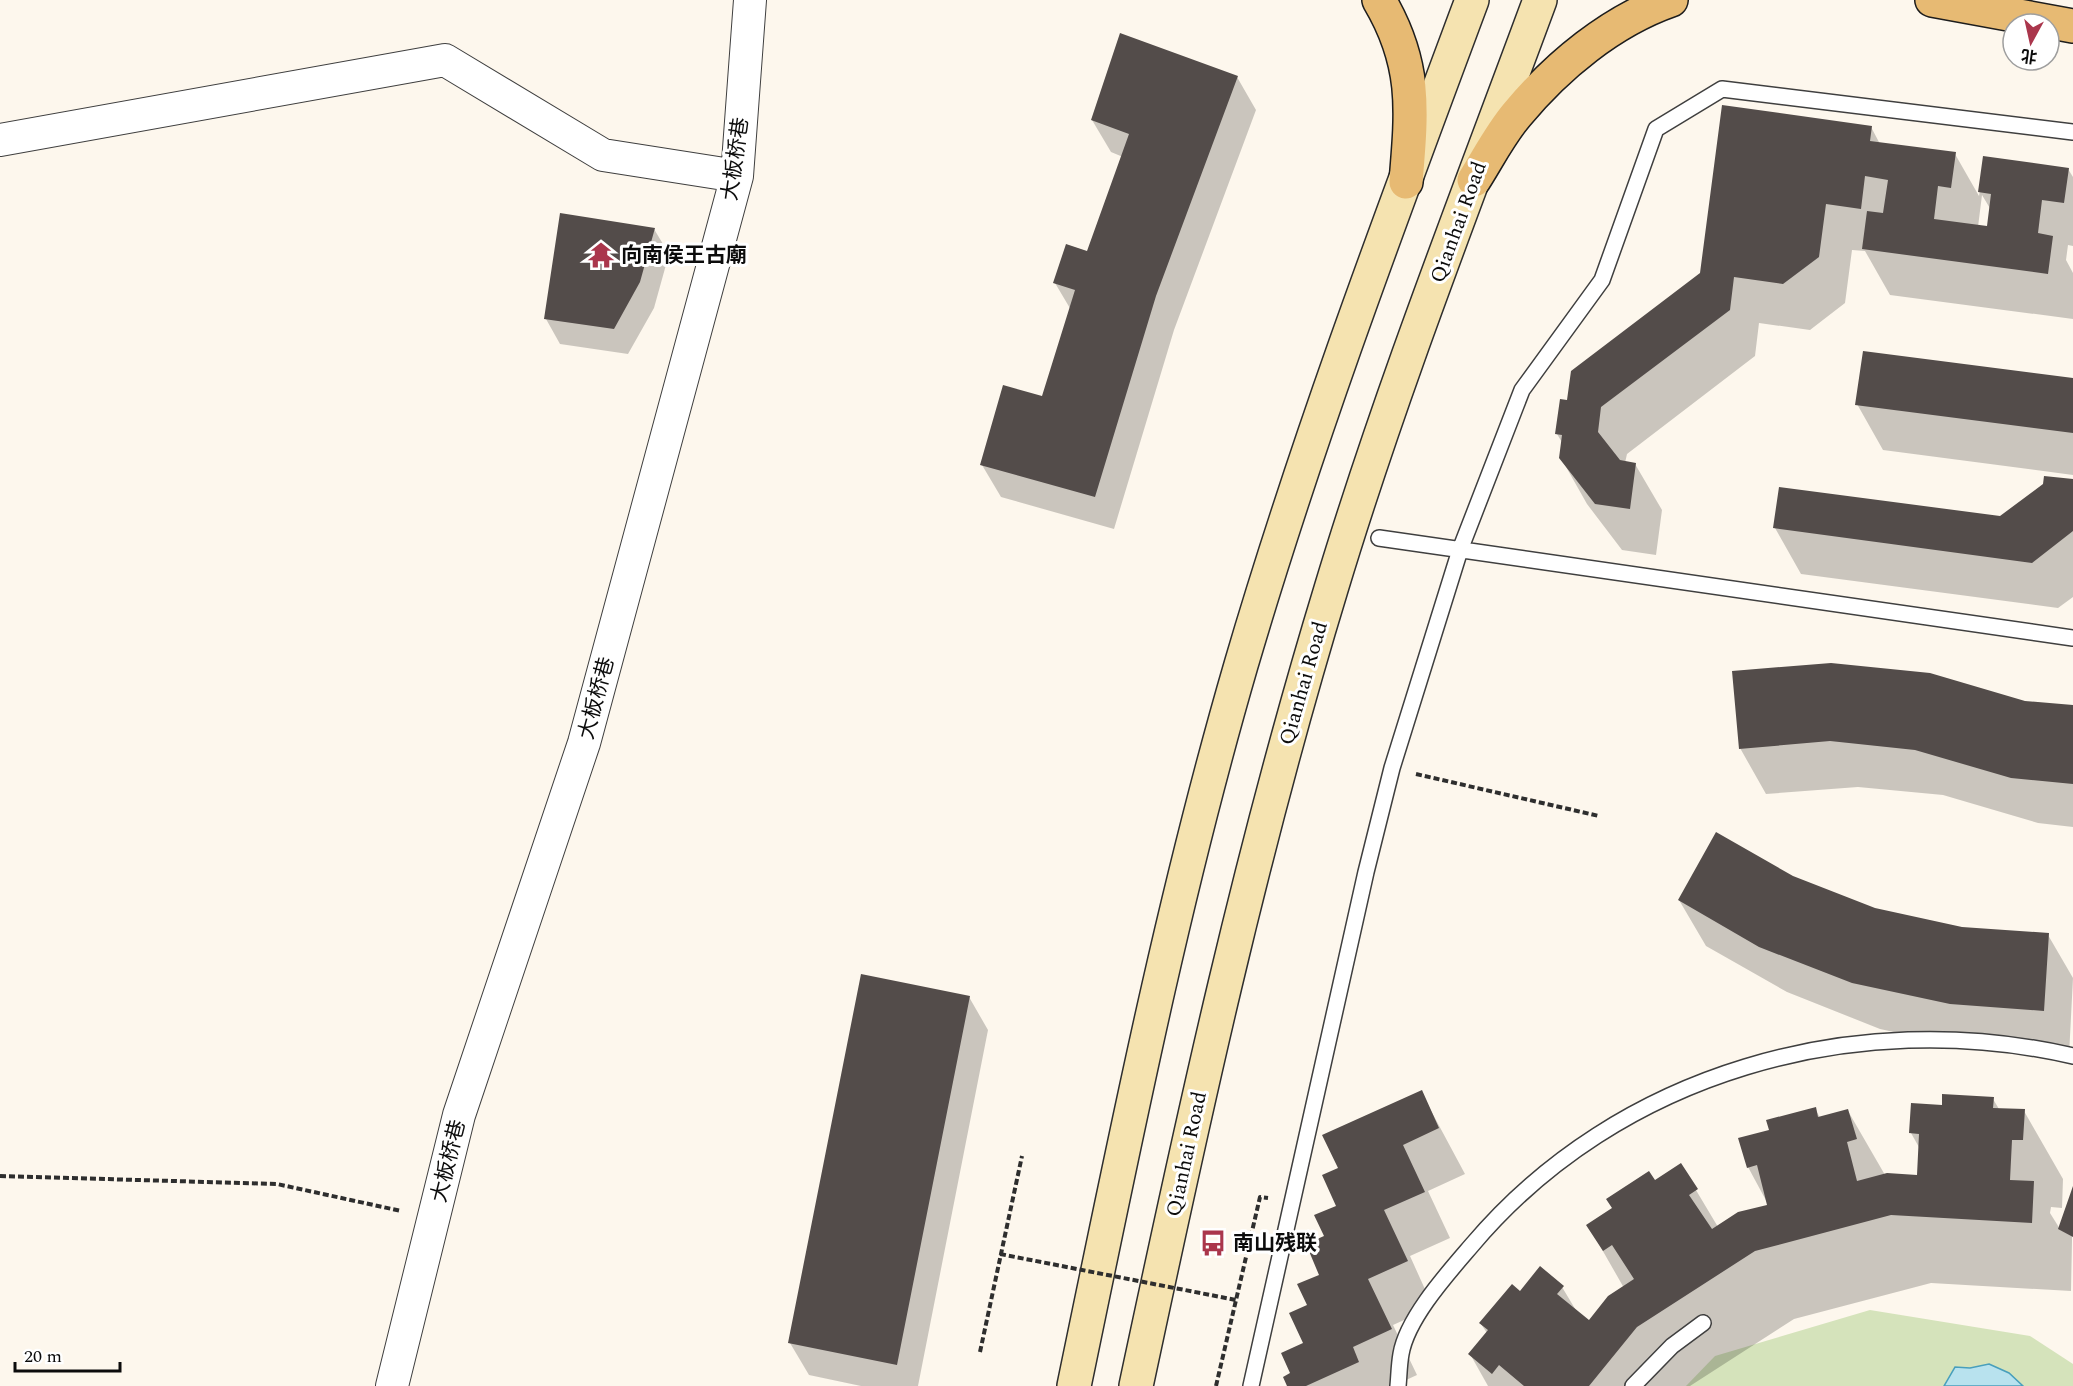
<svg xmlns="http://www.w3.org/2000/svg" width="2073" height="1386" viewBox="0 0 2073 1386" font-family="Spectral,'Noto Sans SC',serif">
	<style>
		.green { fill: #d5e3bb }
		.water { fill: #b8e2ee; stroke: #489fbc; stroke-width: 1.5 }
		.shadow { fill: #0003; fill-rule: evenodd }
		.building { fill: #534c4a }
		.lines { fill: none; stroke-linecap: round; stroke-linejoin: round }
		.lane-casing { stroke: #3f3f3f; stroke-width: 18 }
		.street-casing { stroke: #3f3f3f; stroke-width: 34 }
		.secondary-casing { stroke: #2e2e2e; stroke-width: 36 }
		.primary-casing { stroke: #1d1d1d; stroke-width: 36 }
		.path { stroke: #2e2e2e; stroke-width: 4; stroke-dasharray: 6 3; stroke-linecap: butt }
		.lane { stroke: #fff; stroke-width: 15 }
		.street { stroke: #fff; stroke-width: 32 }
		.secondary { stroke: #f5e3b0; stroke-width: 33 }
		.primary { stroke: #e7ba73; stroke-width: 33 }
		.path-bridge { stroke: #2e2e2e; stroke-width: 4; stroke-dasharray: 6 3; stroke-linecap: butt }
		.labels { text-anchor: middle; stroke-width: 6; stroke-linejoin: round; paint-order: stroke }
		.street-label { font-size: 21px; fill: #0c0c0c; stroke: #fff }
		.poi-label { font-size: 21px; font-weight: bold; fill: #0c0c0c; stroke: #fff; text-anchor: start }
	</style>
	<rect width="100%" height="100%" fill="#fdf7ed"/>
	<path class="green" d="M1870 1310 2030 1336 2073 1364V1386H1686L1715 1356Z"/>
	<path class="water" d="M1989 1364 2009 1373 2023 1386H1944L1955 1367 1970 1368Z"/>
	<path class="shadow" d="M1237 77 1256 110 1174 330 1114 529 1001 497 982 465 1043 398 1071 310 1055 283 1088 253 1123 157 1111 152 1092 120Z
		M1871 127 1880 144 1955 154 1979 196 1985 158 2068 169 2073 177V246L2068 245 2066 260 2073 273V319L1890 295 1865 251 1852 250 1845 303 1810 330 1759 323 1755 356 1627 454 1625 463 1635 464 1662 510 1656 555 1622 550 1587 504 1561 458 1563 444 1557 434 1568 401 1701 274ZM1982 195 1991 210 1988 228 1978 227Z
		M654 229 669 254 654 308 628 354 560 344 546 319Z
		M2073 380V475L1883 450 1857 404Z
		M2073 481V597L2058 608 1801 574 1775 528 2000 518Z
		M2025 702 2073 707V827L2038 823 1943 795 1858 787 1766 794 1740 748Z
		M1792 877 1875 909 1961 929 2048 935 2073 978 2069 1056 1977 1050 1880 1029 1787 992 1706 946 1679 900Z
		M969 997 988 1030 918 1386H861L809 1375 790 1343Z
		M1421 1092 1465 1174 1428 1191 1450 1238 1410 1256 1433 1307 1393 1325 1417 1375 1393 1386H1288L1305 1344 1309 1305 1321 1275 1326 1237 1338 1206 1340 1169Z
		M1993 1099 1999 1109 2024 1111 2063 1179 2062 1208 2051 1207 2050 1213 2060 1229 2073 1191 2071 1291 1931 1283 1794 1319 1690 1386H1488L1470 1354 1487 1333 1481 1324 1520 1293 1562 1287 1577 1312 1589 1322 1624 1288 1588 1225 1681 1165 1718 1227 1769 1206 1748 1167 1771 1131 1815 1108 1820 1118 1848 1111 1885 1175 1919 1176 1920 1149 1911 1133 1943 1106Z"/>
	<path class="building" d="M1120 33 1238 76 1156 296 1095 497 980 465 1003 385 1042 396 1075 290 1053 283 1066 244 1087 251 1129 134 1091 120Z
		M1722 105 1872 126 1870 141 1956 152 1951 188 1938 186 1934 219 1987 226 1991 194 1978 192 1983 156 2069 168 2064 203 2042 200 2038 233 2053 236 2048 274 1862 249 1867 211 1883 213 1888 180 1865 176 1861 209 1826 204 1819 257 1783 284 1734 277 1730 310 1601 407 1598 432 1620 460 1636 463 1630 509 1595 504 1559 458 1562 435 1555 434 1560 399 1567 400 1571 371 1700 273Z
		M560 213 655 228 640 282 614 329 544 319Z
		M1863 351 2073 378V433L1855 405Z
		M2044 476 2073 479V531L2032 563 1773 528 1779 487 2000 516 2043 484Z
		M1831 663 1930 673 2025 701 2073 705V784L2011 778 1915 750 1830 741 1739 749 1732 671Z
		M1716 832 1793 876 1875 908 1962 927 2049 933 2044 1011 1950 1004 1852 983 1759 947 1678 900Z
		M861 974 970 996 897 1365 788 1343Z
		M1422 1090 1439 1128 1403 1145 1425 1192 1384 1210 1408 1261 1368 1279 1392 1329 1353 1347 1359 1362 1306 1386H1287L1283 1377 1290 1373 1281 1353 1303 1343 1289 1313 1307 1305 1297 1284 1319 1275 1306 1244 1324 1236 1314 1215 1336 1206 1322 1175 1338 1168 1322 1135Z
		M1942 1094 1994 1097 1993 1108 2025 1109 2023 1140H2012L2010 1180 2034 1181 2032 1223 1891 1215 1755 1251 1637 1327 1589 1386H1524L1499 1365 1492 1374 1468 1354 1488 1330 1479 1323 1512 1284 1520 1291 1540 1266 1564 1286 1557 1294 1589 1320 1608 1296 1634 1279 1612 1245 1603 1251 1586 1225 1612 1208 1606 1199 1649 1171 1655 1180 1681 1163 1698 1189 1689 1195 1712 1229 1738 1212 1767 1205 1757 1165 1747 1168 1738 1138 1769 1130 1766 1120 1816 1107 1818 1117 1848 1109 1857 1139 1847 1142 1857 1181 1887 1173 1917 1175 1919 1134 1909 1133 1911 1103 1942 1105Z
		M2073 1186V1237L2058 1229Z"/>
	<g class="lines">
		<g class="lane-casing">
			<path id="lane" d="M1379 538 2073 638
				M1251 1386 1366 872 1392 768 1460 550 1522 390 1602 280 1656 129 1722 89 2073 132
				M1398 1386C1399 1376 1399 1365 1401 1354 1407 1318 1448 1273 1472 1245 1618 1072 1856 1006 2073 1056
				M1633 1386 1672 1346 1703 1323"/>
		</g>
		<g class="street-casing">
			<path id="street" d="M0 140 445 60 603 155 737 176
				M392 1386 459 1115 584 743 737 176 750 0"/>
		</g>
		<g class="secondary-casing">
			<path id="secondary" d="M1074 1386C1124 1145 1172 902 1241 665 1307 440 1390 220 1472 0
				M1136 1386C1193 1118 1251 851 1331 589 1391 390 1468 195 1540 0"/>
		</g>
		<g class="primary-casing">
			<path id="primary" d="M1379 0C1417 64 1412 111 1406 182
				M1932 0 2073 26
				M1474 180C1488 158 1500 134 1517 114 1557 66 1611 21 1671 0"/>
		</g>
		<path class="path" d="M1416 774 1599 816
			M0 1176 277 1184 401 1211
			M980 1352 1022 1156
			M1216 1386 1260 1197 1268 1198"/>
		<use href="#lane" class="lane"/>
		<use href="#street" class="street"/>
		<use href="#secondary" class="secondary"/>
		<use href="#primary" class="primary"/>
		<path class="path-bridge" d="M1000 1254 1236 1300"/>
	</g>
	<defs>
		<g id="temple-bare" transform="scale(2.07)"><path d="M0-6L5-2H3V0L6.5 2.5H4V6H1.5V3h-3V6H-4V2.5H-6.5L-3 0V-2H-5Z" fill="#aa364c" stroke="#fff" stroke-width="2.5" paint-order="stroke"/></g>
		<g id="bus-bare" transform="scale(2.07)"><path d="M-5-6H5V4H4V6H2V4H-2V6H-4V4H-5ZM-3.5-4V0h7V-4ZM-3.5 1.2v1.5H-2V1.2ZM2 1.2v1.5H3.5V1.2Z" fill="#aa364c" stroke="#fff" stroke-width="2.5" paint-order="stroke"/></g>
	</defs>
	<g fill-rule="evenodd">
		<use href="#temple-bare" x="601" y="255"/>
		<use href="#bus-bare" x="1213" y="1243"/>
	</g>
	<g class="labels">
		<g class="street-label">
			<text transform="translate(735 159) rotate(-82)" y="7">大板桥巷</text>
			<text transform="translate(1458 222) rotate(-70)" y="7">Qianhai Road</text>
			<text transform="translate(1303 683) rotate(-74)" y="7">Qianhai Road</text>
			<text transform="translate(596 698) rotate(-75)" y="7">大板桥巷</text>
			<text transform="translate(1186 1154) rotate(-78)" y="7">Qianhai Road</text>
			<text transform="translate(448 1161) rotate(-76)" y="7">大板桥巷</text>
		</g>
		<g class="poi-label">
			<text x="621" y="262">向南侯王古廟</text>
			<text x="1233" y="1250">南山残联</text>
		</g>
	</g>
	<g transform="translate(2031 42) rotate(188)"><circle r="28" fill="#ffffff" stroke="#9e9e9e" stroke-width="1.5"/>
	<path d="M0-4.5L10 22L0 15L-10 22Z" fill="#aa364c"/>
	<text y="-9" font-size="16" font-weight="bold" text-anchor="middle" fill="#0c0c0c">北</text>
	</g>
	<path d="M15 1362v9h105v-9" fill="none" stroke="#0c0c0c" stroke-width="3"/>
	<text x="24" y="1362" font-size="18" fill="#0c0c0c" stroke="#ffffff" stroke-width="4.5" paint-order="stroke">20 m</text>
</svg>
